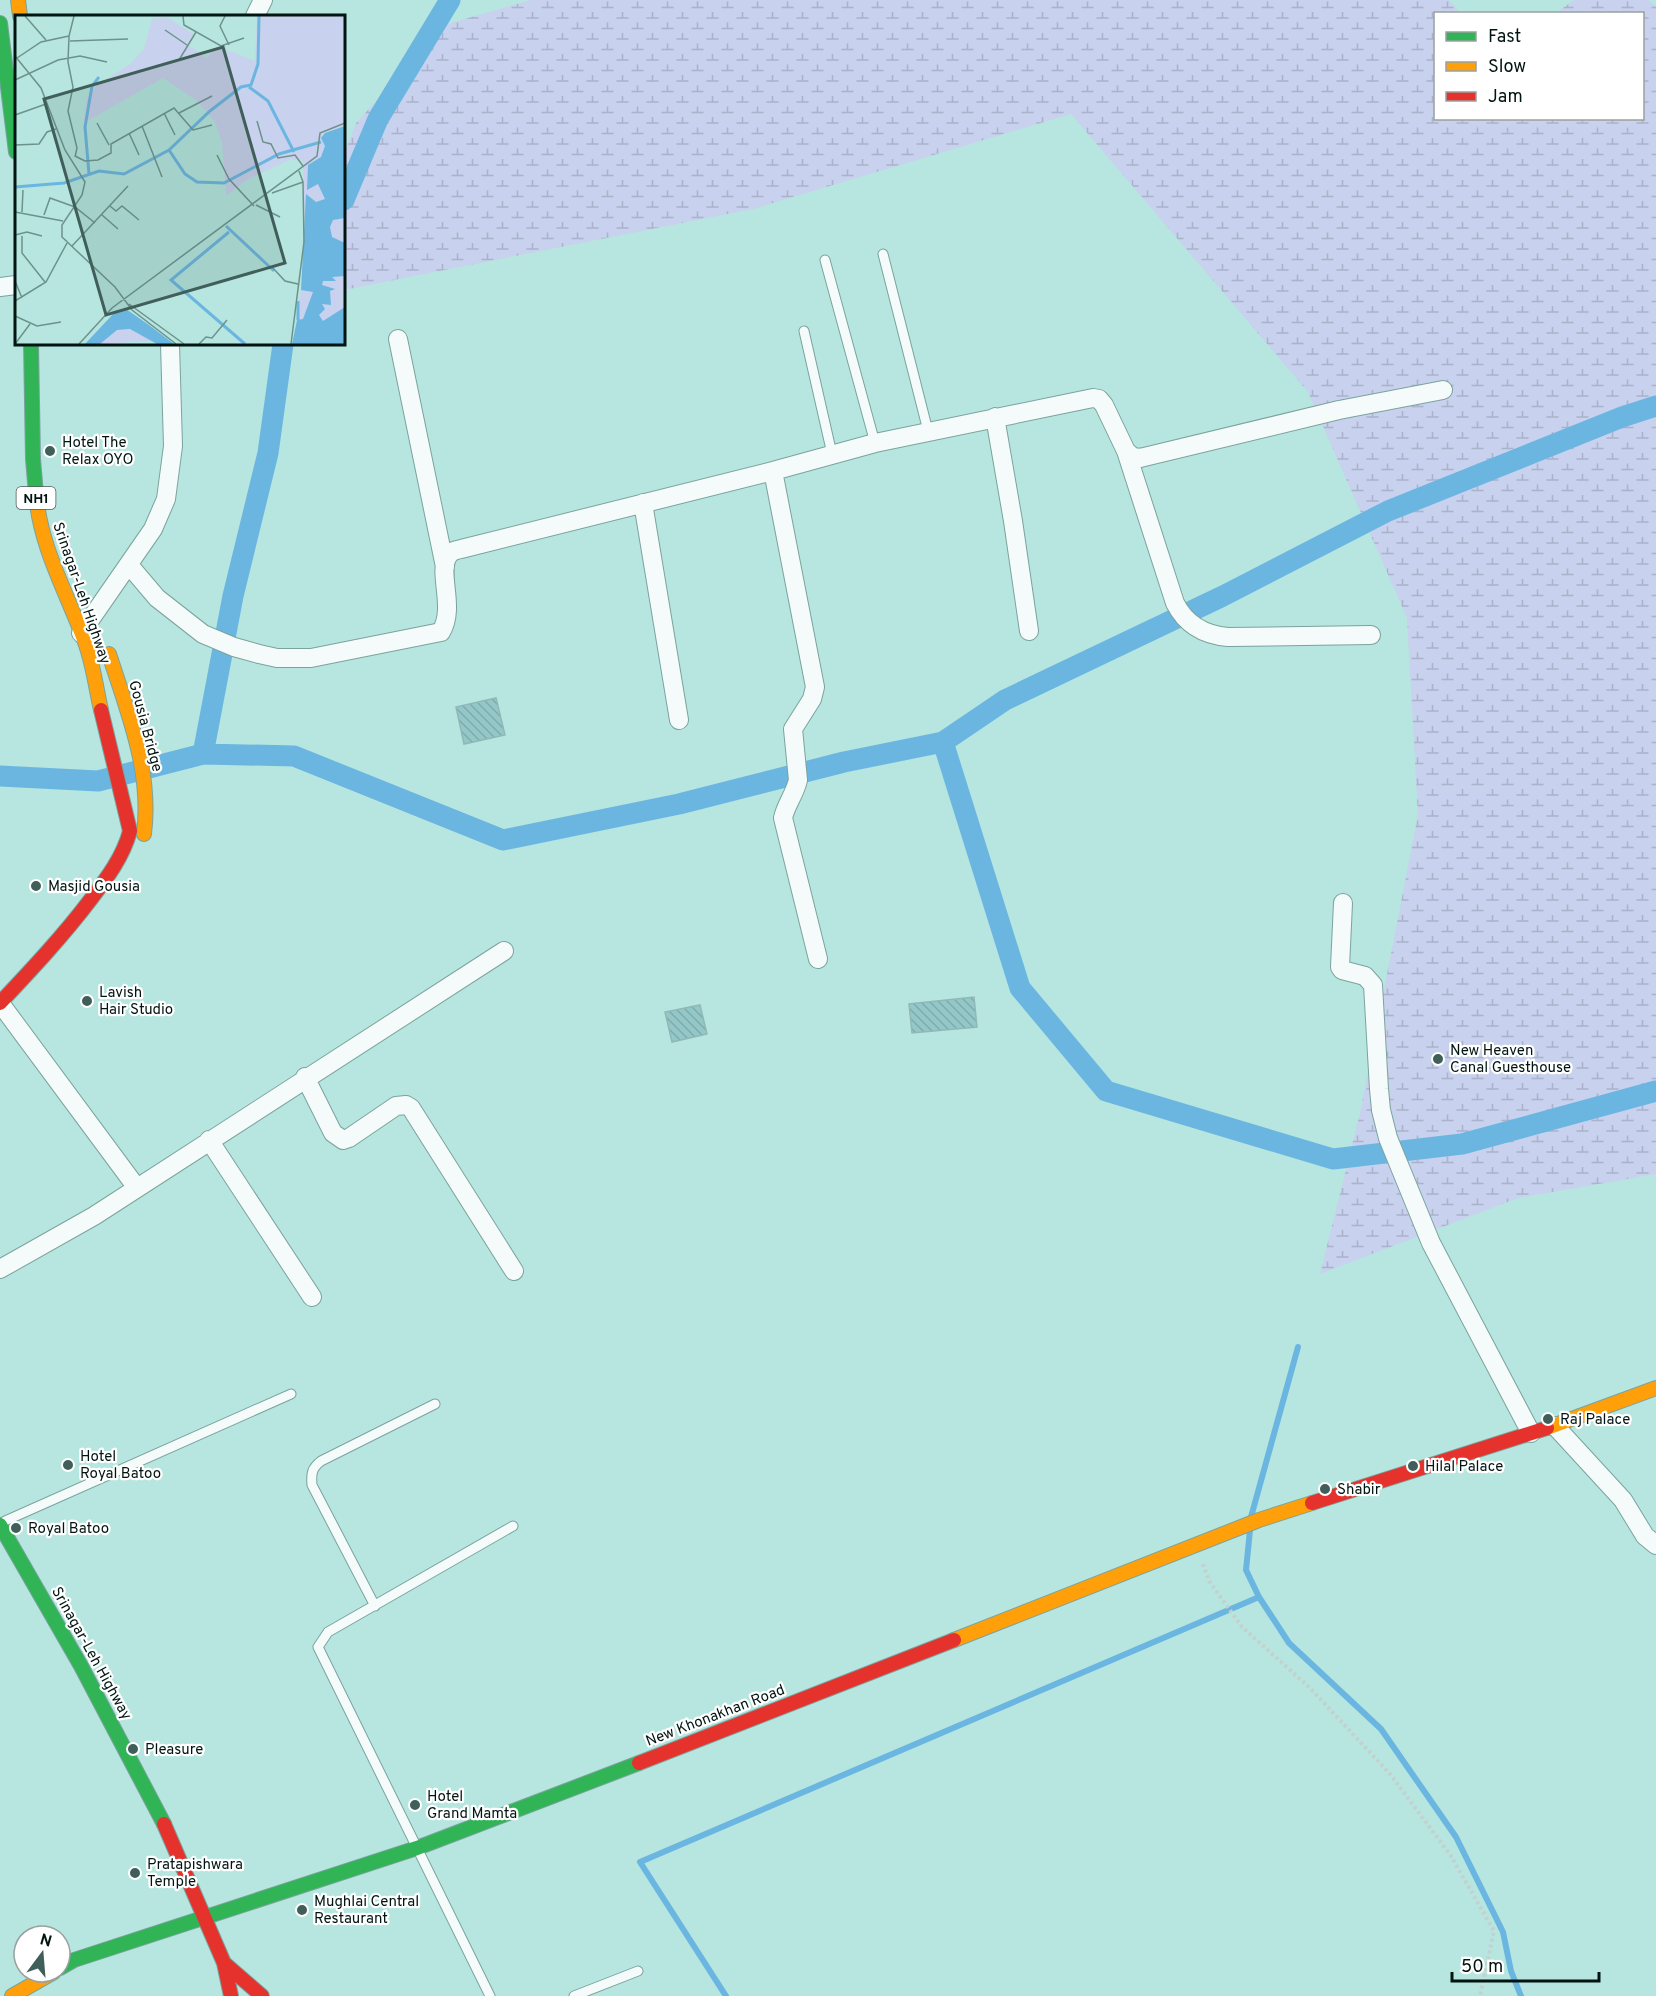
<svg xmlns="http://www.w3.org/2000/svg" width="1656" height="1996" viewBox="0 0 1656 1996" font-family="Overpass,sans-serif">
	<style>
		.wetland { fill: url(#wetland-marsh) }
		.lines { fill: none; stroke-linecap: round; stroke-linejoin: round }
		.stream { stroke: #6bb6e1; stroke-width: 6 }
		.canal { stroke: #6bb6e1; stroke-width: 21 }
		.building { fill: url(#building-back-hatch); stroke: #91b8b7; stroke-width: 1.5 }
		.lane-casing { stroke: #7ba39e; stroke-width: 11 }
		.street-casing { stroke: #7ba39e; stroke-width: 20 }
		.fast-casing { stroke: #7ba39e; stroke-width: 16 }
		.slow-casing { stroke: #7ba39e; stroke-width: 16 }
		.jam-casing { stroke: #7ba39e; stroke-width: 16 }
		.path { stroke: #c3d1cf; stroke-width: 4; stroke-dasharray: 3 3; stroke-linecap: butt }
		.lane { stroke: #f4fbfa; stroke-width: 9 }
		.street { stroke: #f4fbfa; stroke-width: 18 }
		.fast { stroke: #30b455; stroke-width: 14 }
		.slow { stroke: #ff9f0a; stroke-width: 14 }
		.jam { stroke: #e5322d; stroke-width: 14 }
		.poi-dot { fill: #405e5a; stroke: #fff; stroke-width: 2 }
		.labels { text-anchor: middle; stroke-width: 4.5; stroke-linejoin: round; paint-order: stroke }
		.shield { fill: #fff; stroke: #4c5b59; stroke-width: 1.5 }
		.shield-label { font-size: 14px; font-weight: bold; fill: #001512 }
		.poi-label { font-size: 15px; fill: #001512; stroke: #fff; text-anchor: start }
		.street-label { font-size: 15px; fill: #001512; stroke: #fff }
		.inset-river { fill: none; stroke: #6bb6e1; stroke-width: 3 }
		.inset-road { fill: none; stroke: #6d928d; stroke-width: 1.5 }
		.view { fill: #405e5a; fill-opacity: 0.15; stroke: #405e5a; stroke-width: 3 }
		.inset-edge { fill: none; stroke: #001512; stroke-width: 3 }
	</style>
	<defs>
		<pattern id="wetland-marsh" width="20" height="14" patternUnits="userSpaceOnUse" patternTransform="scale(1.5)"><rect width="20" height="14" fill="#c8d1ed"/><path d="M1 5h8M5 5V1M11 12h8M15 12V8" fill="none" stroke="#aab3ca"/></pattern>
		<pattern id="building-back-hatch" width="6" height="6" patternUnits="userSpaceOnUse" patternTransform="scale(1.5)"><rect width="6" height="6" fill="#94c8c8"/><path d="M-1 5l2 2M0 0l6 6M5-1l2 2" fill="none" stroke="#7eabab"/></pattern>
	</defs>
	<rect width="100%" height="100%" fill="#b6e6df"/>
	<path class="wetland" d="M531 0H1449L1460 13 1436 14V118H1642V14L1556 13 1574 0H1648L1656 6V1174L1518 1198 1320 1274 1360 1113 1418 815 1407 618 1308 392 1071 114 753 209 344 290V154L356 123 447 24Z"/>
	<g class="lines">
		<path class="stream" d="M1251 1517 1298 1347
			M1250 1530 1246 1570 1259 1597 1289 1643 1381 1729 1456 1837 1503 1932 1511 1971 1521 1996
			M726 1996 640 1862 1259 1597"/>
		<path class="canal" d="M344 200 378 119 450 0
			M943 742 1020 988 1106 1091 1333 1159 1462 1144 1656 1091
			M203 754 233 596 268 453 283 344
			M0 776 98 781 203 754 294 756 503 840 679 804 844 762 943 742 1005 700 1223 596 1388 511 1622 417 1656 406"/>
	</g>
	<path class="building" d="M496 698 505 735 464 744 456 707Z
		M974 997 977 1027 912 1033 909 1004Z
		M700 1005 707 1034 672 1042 665 1012Z"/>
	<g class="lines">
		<g class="lane-casing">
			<path id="lane" d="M883 254 928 431
				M825 260 875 443
				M804 331 832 454
				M5 1521 291 1394
				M375 1606 312 1485C311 1473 312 1468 321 1461L435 1404
				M490 1996 318 1647 328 1632 513 1526
				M574 1996 638 1971"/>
		</g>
		<g class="street-casing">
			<path id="street" d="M255 16 263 0
				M0 287 16 285
				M398 339 445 567
				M995 417 1013 521 1029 631
				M1126 451 1133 457 1140 458 1339 410 1443 390
				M773 471 815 687 812 699 793 729 798 780C795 794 786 804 783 818L818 959
				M643 503 679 720
				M129 565 157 598 203 634 234 647 259 654 277 658H311L441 632C456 607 437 573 448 556 451 551 456 550 461 549L773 471 875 443 1093 398 1099 399 1104 405 1126 451 1175 603C1186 625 1204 635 1228 637L1371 635
				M81 633 153 529 166 499 173 446 170 344
				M1343 903 1340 967 1342 970 1365 976 1373 985 1379 1089 1381 1110 1388 1138 1431 1243 1531 1433
				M0 1003 137 1188
				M305 1077 333 1133 343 1140 349 1138 396 1106 406 1105 411 1108 514 1271
				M209 1140 312 1297
				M0 1269 94 1216 504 951
				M1555 1426 1623 1500 1645 1536 1656 1545"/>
		</g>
		<g class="fast-casing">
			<path id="fast" d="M0 23 16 152
				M31 344 33 459 36 494
				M0 1525 81 1666 164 1824
				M60 1968 74 1960 417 1848 639 1763"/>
		</g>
		<g class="slow-casing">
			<path id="slow" d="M18 0 20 16
				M36 494C40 547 67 593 85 642 93 663 96 688 101 710
				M109 654C128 713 152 771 144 834
				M1547 1428 1656 1388
				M954 1640 1259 1520 1312 1503
				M12 1996 54 1972"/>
		</g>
		<g class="jam-casing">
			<path id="jam" d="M0 1003C32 969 63 936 91 899 107 878 123 857 130 831L101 710
				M1312 1503 1547 1428
				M639 1763 954 1640
				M164 1824 224 1963 231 1996
				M224 1963 262 1996"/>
		</g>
		<path class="path" d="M1203 1564 1209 1581 1242 1627 1310 1688 1390 1774 1451 1856 1494 1931 1480 1996"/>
		<use href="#lane" class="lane"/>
		<use href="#street" class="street"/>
		<use href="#fast" class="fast"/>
		<use href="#slow" class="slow"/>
		<use href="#jam" class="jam"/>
	</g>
	<g class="poi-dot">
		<circle cx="50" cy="451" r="6"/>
		<circle cx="36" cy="886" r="6"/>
		<circle cx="87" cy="1001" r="6"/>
		<circle cx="1438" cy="1059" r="6"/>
		<circle cx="1548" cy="1419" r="6"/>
		<circle cx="68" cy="1465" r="6"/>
		<circle cx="1413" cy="1466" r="6"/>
		<circle cx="1325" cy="1489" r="6"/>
		<circle cx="16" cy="1528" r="6"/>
		<circle cx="133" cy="1749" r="6"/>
		<circle cx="415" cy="1805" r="6"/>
		<circle cx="135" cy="1873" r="6"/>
		<circle cx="302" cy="1910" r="6"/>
	</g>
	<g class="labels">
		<rect class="shield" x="16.5" y="487" width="39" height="22" rx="4.5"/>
		<g class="shield-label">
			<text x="36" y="503">NH1</text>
		</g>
		<g class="poi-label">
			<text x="62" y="447">Hotel The<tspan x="62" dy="17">Relax OYO</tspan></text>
			<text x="48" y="891">Masjid Gousia</text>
			<text x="99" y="997">Lavish<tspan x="99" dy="17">Hair Studio</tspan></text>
			<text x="1450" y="1055">New Heaven<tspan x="1450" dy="17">Canal Guesthouse</tspan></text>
			<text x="1560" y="1424">Raj Palace</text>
			<text x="80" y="1461">Hotel<tspan x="80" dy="17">Royal Batoo</tspan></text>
			<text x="1425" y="1471">Hilal Palace</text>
			<text x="1337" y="1494">Shabir</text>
			<text x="28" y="1533">Royal Batoo</text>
			<text x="145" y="1754">Pleasure</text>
			<text x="427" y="1801">Hotel<tspan x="427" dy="17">Grand Mamta</tspan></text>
			<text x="147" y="1869">Pratapishwara<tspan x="147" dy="17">Temple</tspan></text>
			<text x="314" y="1906">Mughlai Central<tspan x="314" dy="17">Restaurant</tspan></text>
		</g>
		<g class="street-label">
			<text transform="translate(82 593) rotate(71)" y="5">Srinagar-Leh Highway</text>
			<text transform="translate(146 726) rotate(75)" y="5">Gousia Bridge</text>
			<text transform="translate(92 1653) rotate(61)" y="5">Srinagar-Leh Highway</text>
			<text transform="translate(715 1715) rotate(-21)" y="5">New Khonakhan Road</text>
		</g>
	</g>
	<g transform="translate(15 15)">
		<rect width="330" height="330" fill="#b6e6df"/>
		<path d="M102 315H120L137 326 85 329Z" fill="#c8d1ed"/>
		<path d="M242 1H330V315L284 329V286L291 252 288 146 276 144 230 166 211 181 207 128 200 107 182 86 148 63 69 108 71 86 78 73 115 49 129 34 137 4 151 2 179 19 171 29 192 43 202 31 240 46Z" fill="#c8d1ed"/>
		<path d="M330 111V203L318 205 315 212 317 222 330 228V261L317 262 321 266H308L307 270 320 274 315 276 316 290 307 289 310 294 304 300 308 306 330 292V329H277L282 305 288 304 298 277 286 275 291 179 301 187 310 184 303 169 292 175 293 150 306 142 310 131 306 123 310 118ZM111 294 134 310 159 329H142L115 314 102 315 85 329H70L99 298Z" fill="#6bb6e1"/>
		<path class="inset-river" d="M234 72 253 86 279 137M154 135 170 159 182 167 209 168 264 139 306 127M74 159 70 112 77 71 84 62M0 172 49 168 84 156 109 159 154 135 195 96 226 72 236 70 243 49 244 1M211 211 259 256M214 217 156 265 230 329M283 286V305"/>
		<path class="inset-road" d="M10 1 31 25M59 1 54 21 53 47 58 72 53 96 62 133 60 142M168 1 169 10 206 31 229 23M210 1 205 11 214 30M150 15 172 30M55 26 113 24M0 41 26 73 50 135 70 167 67 180 47 210V222L100 272 117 295 161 329M2 43 26 27 54 21M164 45 181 17M0 65 43 45 65 41 92 47M149 98 160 120M164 98 197 81M0 100 31 89M242 106 248 127 256 129 263 143 280 140 288 151M82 108 94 130M127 111 147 162M114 118 124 140M0 130 24 129 32 117 41 114M202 140 214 164 239 191M60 141 70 146 83 145 96 138V129L159 93 178 115 197 110M257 178 288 167M241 190 265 202M95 191 101 196 107 191 124 205M0 197 48 206M7 197 8 175M29 200 35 183 60 192 80 208M87 200 103 214M0 220 12 217 27 221M7 221V238L30 267M57 231 113 171M257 252 270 266 283 269M0 266 7 283M0 286 31 267 52 228M114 289 169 329M0 301 22 311 46 307M0 329 15 309M64 329 97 293 302 141 305 118 330 108M184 329 191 322 197 323 212 305M276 329 289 227 288 167 284 156"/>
		<path class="view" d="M208 32 270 248 91 300 29 84Z"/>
		<rect width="330" height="330" class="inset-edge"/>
	</g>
	<rect x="1434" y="12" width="210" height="108" fill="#ffffff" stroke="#99a1a0" stroke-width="1.5"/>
	<rect x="1446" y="32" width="30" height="9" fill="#30b455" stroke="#99a1a0" stroke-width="1.5"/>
	<text x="1488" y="42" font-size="18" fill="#001512">Fast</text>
	<rect x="1446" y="62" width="30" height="9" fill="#ff9f0a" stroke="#99a1a0" stroke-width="1.5"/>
	<text x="1488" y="72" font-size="18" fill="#001512">Slow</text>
	<rect x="1446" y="92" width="30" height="9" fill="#e5322d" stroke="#99a1a0" stroke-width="1.5"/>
	<text x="1488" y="102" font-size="18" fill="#001512">Jam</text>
	<g transform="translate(42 1954) rotate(16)"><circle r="28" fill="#ffffff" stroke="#99a1a0" stroke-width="1.5"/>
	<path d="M0-4.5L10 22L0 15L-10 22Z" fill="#405e5a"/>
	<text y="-9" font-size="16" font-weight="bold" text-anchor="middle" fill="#001512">N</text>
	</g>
	<path d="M1452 1972v9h147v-9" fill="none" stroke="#001512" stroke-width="3"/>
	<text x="1461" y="1972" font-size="18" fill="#001512" stroke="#ffffff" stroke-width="4.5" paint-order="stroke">50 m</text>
</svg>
